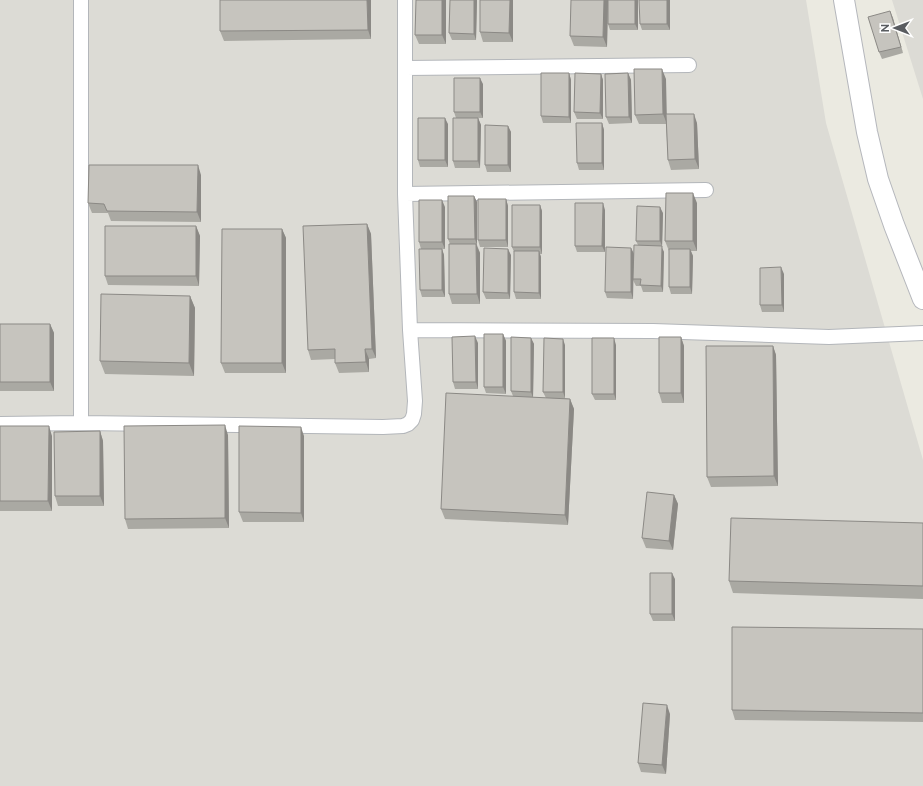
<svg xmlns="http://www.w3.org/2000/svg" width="923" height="786" viewBox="0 0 923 786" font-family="Raleway,sans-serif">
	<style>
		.industrial { fill: #dcdbd5 }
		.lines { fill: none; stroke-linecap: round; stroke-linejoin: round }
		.street-casing { stroke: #b3b6ba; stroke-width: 16 }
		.secondary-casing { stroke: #b5b7bc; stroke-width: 22 }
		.street { stroke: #fff; stroke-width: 14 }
		.secondary { stroke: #fff; stroke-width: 20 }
		.wall { fill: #aaa9a3 }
		.shaded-wall { fill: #8b8985 }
		.building { fill: #c6c4be; stroke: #8b8985 }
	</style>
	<rect width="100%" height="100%" fill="#ebeae1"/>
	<path class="industrial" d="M0 0H806L826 123 923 460V786H0Z
		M892 0H923V99Z"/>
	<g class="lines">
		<g class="street-casing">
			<path id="street" d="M81 0V423
				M405 68 689 65
				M405 194 706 190
				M410 330 653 331 829 337 923 333
				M0 424 81 423 383 427 403 426 408 424 412 420 414 414 415 401 410 330 405 194V0"/>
		</g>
		<g class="secondary-casing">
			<path id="secondary" d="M844 0 867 132 878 179 894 225 923 299"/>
		</g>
		<use href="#street" class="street"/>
		<use href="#secondary" class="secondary"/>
	</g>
	<path class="wall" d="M371 0V39L224 41 220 31Z
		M446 0V44H419L415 35Z
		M450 0H477L476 40H452L449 33Z
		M513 0V42H483L480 32Z
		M571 0H638V30H610L608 24V5L607 47 574 46 570 36Z
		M670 0V30H642L640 24Z
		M890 11 903 53 882 59 879 52Z
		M569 73 571 80V123H543L541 116Z
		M628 73 631 80 632 123 609 124 606 117Z
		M601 74 603 80V119H577L574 112Z
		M666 79V114L697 123 699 169 671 170 668 160 666 124H639L635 115Z
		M483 84V118H478L481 125 480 168H455L453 161 456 118 454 112Z
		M602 123 604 130V170H579L577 163Z
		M448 124V167H420L418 160Z
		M508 126 511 132V172H487L485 165Z
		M201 175V222L111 221 108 213H92L88 203Z
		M474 196 477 202V245L480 253V304H452L449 294 450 244 448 239Z
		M506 199 508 206V247H480L478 240Z
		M697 203V251H691L693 256 692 294H671L669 287V251L665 241Z
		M540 205 542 211V254H540L541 257V299H516L514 292V252L512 247Z
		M445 207V249H442L444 255 445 297H422L420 290 421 249 419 242Z
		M605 210V252H577L575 246Z
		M663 213 662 248 664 252 663 292H643L641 286H636L633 280V299L607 298 605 292 631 248 634 254 638 245 636 241Z
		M367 224 371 234 376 358 369 359V372L339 373 335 363V359L311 360 308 350Z
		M196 226 200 236 199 286 108 285 105 276Z
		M282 229 286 238V373H225L221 363Z
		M511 255 510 299H486L483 292Z
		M784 274V312H762L760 305Z
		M190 296 195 308 194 376 105 374 100 361Z
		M0 324H50L54 333V391H0Z
		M503 334 506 341V394L486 393 484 387Z
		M681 337 684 346V403H662L659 393Z
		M531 338 534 344 533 397 546 398 543 392 565 345V398L570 399 574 409 568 525 445 519 441 509 513 396 511 391Z
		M478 343V389H455L453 382Z
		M616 345V400H595L592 394Z
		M773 346 776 355 778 486 711 487 707 477Z
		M0 426 52 436V511H0Z
		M100 431 103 441 104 506H58L55 496Z
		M228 435 229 528 128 529 125 519Z
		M304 436V522H243L239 512Z
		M674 495 678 504 673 550 646 548 642 538Z
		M923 523V599L733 593 729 581Z
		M675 579V621H653L650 614Z
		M923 629V722L735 720 732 710Z
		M670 714 666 774 641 772 638 763Z"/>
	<path class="shaded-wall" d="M367 0H371V39L368 30Z
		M442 0H446V44L442 35Z
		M474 0H477L476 40 474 34Z
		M510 0H513V42L509 33Z
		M604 0H608L607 47 603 37Z
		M635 0H638V30L635 24Z
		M667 0H670V30L667 24Z
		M890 11 893 18 903 53 901 47Z
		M662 69 666 79 667 124 663 114Z
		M569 73 571 80V123L569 117Z
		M628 73 631 80 632 123 629 117Z
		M601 74 603 80V119L600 113Z
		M480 78 483 84V118L480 112Z
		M694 114 697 123 699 169 695 159Z
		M445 118 448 124V167L445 160Z
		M478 118 481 125 480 168 478 161Z
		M602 123 604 130V170L602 163Z
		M508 126 511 132V172L508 165Z
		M198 165 201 175V222L197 212Z
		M693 193 697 203V251L693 241Z
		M474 196 477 202V245L475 239Z
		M506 199 508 206V247L506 240Z
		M442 200 445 207V249L442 242Z
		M603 203 605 210V252L602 246Z
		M540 205 542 211V254L540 247Z
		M660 207 663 213 662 248 664 252 663 292 661 286 662 246 660 241Z
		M367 224 371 234 376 358 372 349Z
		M196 226 200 236 199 286 196 276Z
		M282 229 286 238V373L282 363Z
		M476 244 480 253V304L477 294Z
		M631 248 634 254 633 299 631 292Z
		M442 249 444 255 445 297 442 290Z
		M508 249 511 255 510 299 508 293Z
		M690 249 693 256 692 294 690 287Z
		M539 251 541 257V299L539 293Z
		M781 267 784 274V312L782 305Z
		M190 296 195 308 194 376 189 363Z
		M50 324 54 333V391L50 382Z
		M503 334 506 341V394L503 387Z
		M475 336 478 343V389L476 382Z
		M681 337 684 346V403L681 393Z
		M531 338 534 344 533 398 531 392Z
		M614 338 616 345V400L614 394Z
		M563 339 565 345V398L563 392Z
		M773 346 776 355 778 486 774 476Z
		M365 349 369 359V372L366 362Z
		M570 399 574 409 568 525 565 515Z
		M225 425 228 435 229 528 225 518Z
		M49 426 52 436V511L48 501Z
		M301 427 304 436V522L301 513Z
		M100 431 103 441 104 506 100 496Z
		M674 495 678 504 673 550 669 541Z
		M672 573 675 579V621L672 614Z
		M667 705 670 714 666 774 662 765Z"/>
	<path class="building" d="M220 0H367L368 30 220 31Z
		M416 0H442V35H415Z
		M450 0H474V34L449 33Z
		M480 0H510L509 33 480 32Z
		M571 0H604L603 37 570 36Z
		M608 0H635V24H608Z
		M639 0H667V24H640Z
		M890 11 901 47 879 52 868 17Z
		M634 69H662L663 114 635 115Z
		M541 73H569V117L541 116Z
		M575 73 601 74 600 113 574 112Z
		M628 73 629 117H606L605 74Z
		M454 78H480V112H454Z
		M666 114H694L695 159 668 160Z
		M418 118H445V160H418Z
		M453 118H478V161H453Z
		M576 123H602V163H577Z
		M485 125 508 126V165H485Z
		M89 165H198L197 212 107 211 104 204 88 203Z
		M666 193H693V241H665Z
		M448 196H474L475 239H448Z
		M478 199H506V240H478Z
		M419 200H442V242H419Z
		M575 203H603L602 246H575Z
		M512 205H540V247H512Z
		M637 206 660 207V241H636Z
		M367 224 372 349H365L366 362 335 363V349L308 350 303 226Z
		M105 226H196V276H105Z
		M222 229H282V363H221Z
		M449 244H476L477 294H449Z
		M634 245 662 246 661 286 640 285 641 279H633Z
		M606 247 631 248V292H605Z
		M484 248 508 249V293L483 292Z
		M419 249H442V290H420Z
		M669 249H690V287H669Z
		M514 251H539V293L514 292Z
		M781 267 782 305H760V268Z
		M101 294 190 296 189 363 100 361Z
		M0 324H50V382H0Z
		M484 334H503V387H484Z
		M475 336 476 382H453L452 337Z
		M511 337 531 338V392L511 391Z
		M659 337H681V393H659Z
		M544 338 563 339V392H543Z
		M592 338H614V394H592Z
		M706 346H773L774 476 707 477Z
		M446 393 570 399 565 515 441 509Z
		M225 425V518L125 519 124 426Z
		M0 426H49L48 501H0Z
		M239 426 301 427V513L239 512Z
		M100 431V496H55L54 432Z
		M647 492 674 495 669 541 642 538Z
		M731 518 923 523V586L729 581Z
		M650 573H672V614H650Z
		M732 627 923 629V713L732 710Z
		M643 703 667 705 662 765 638 763Z"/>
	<g transform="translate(895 28) rotate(270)" stroke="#ffffff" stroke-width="3" paint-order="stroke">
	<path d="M0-3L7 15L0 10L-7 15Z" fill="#595c60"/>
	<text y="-6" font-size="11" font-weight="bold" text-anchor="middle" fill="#595c60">N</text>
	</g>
</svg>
